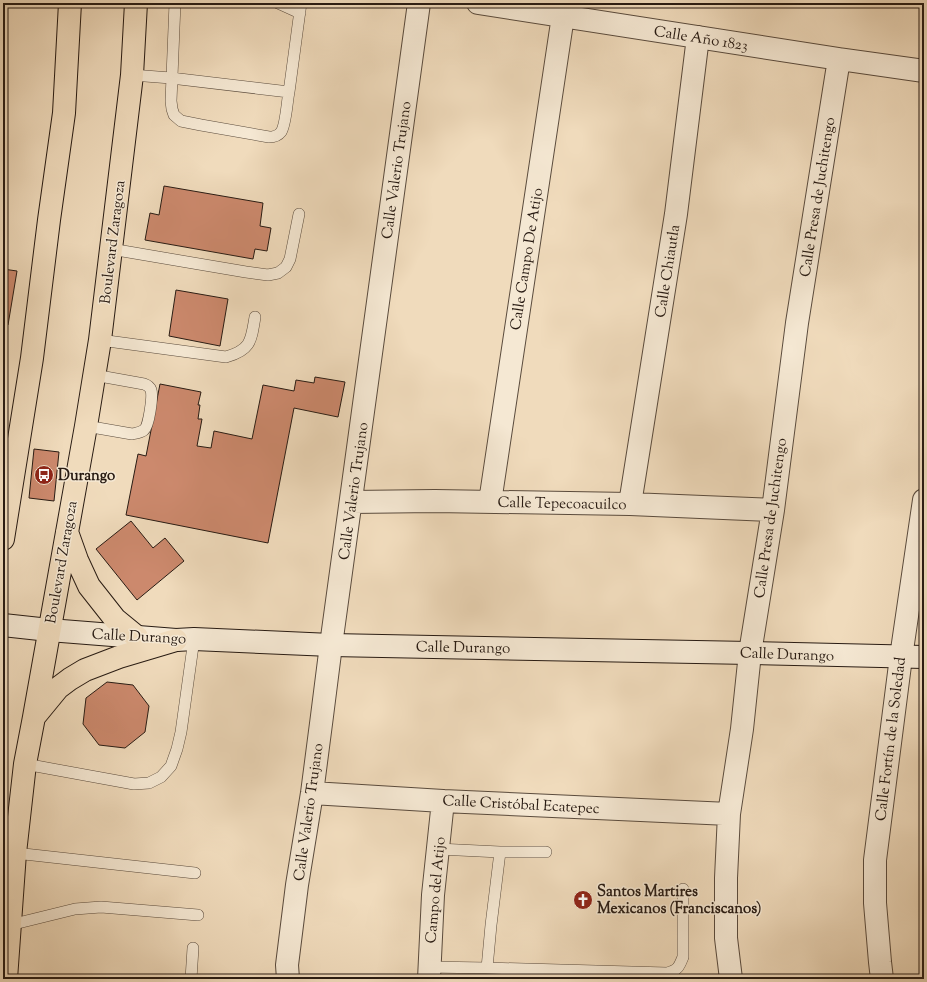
<svg xmlns="http://www.w3.org/2000/svg" width="927" height="982" viewBox="0 0 927 982" font-family="'Sorts Mill Goudy',serif">
	<style>
		.building { fill: #cc896d; stroke: #281b13 }
		.lines { fill: none; stroke-linecap: round; stroke-linejoin: round }
		.service-casing { stroke: #5a4b3d; stroke-width: 12 }
		.minor-casing { stroke: #5a4b3d; stroke-width: 24 }
		.tertiary-casing { stroke: #5a4b3d; stroke-width: 24 }
		.secondary-casing { stroke: #281b13; stroke-width: 24 }
		.primary-casing { stroke: #281b13; stroke-width: 24 }
		.service { stroke: #f5e8d3; stroke-width: 11 }
		.minor { stroke: #f5e8d3; stroke-width: 22 }
		.tertiary { stroke: #f5e8d3; stroke-width: 22 }
		.secondary { stroke: #f5e8d3; stroke-width: 22 }
		.primary { stroke: #f0dbbc; stroke-width: 22 }
		.labels { text-anchor: middle; stroke-width: 3; stroke-linejoin: round; paint-order: stroke }
		.street-label { font-size: 15px; fill: #281b13; stroke: #f5e8d3 }
		.poi-label { font-size: 15px; font-weight: bold; fill: #281b13; stroke: #f5e8d3; text-anchor: start }
	</style>
	<rect width="100%" height="100%" fill="#f0dbbc"/>
	<filter id="stains"><feTurbulence type="fractalNoise" baseFrequency=".005" numOctaves="4"/><feColorMatrix values="0 0 0 0 .2 0 0 0 0 .09 0 0 0 0 .02 0 0 0 .5 -.17"/></filter>
	<radialGradient id="worn" r=".72"><stop offset=".6" stop-color="#630" stop-opacity="0"/><stop offset="1" stop-color="#630" stop-opacity=".3"/></radialGradient>
	<path class="building" d="M164 186 263 203 260 226 271 228 267 251 255 249 253 259 145 240 150 213 159 215Z
		M3 269 17 271 8 325 3 324Z
		M176 290 228 299 220 346 169 336Z
		M315 377 345 382 338 417 294 408 268 543 126 515 138 454 146 456 160 384 201 392 198 405H200L198 419H202L197 446 211 448 214 431 252 439 263 385 294 391 296 380 314 383Z
		M34 449 59 452 54 501 29 498Z
		M131 521 153 548 165 538 184 561 137 600 96 549Z
		M107 682 133 685 149 706 145 732 125 748 99 745 83 724 86 698Z"/>
	<g class="lines">
		<g class="service-casing">
			<path id="service" d="M175 3 171 101 172 109 174 115 181 121 201 125 269 137C274 137 278 136 281 132 286 125 287 101 289 92
				M278 3 300 13
				M132 75 171 78 289 92 301 3
				M111 249 246 272 268 275 278 273 286 267 290 259 299 214
				M100 340 226 357C251 350 251 341 255 317
				M86 426 132 434C136 433 140 433 144 430 149 426 153 396 151 390 150 387 147 385 144 384L94 375
				M25 764 134 784 149 783 161 777 171 766 177 749 181 732 194 639
				M438 849 500 852 491 925 487 968 667 973C678 970 679 967 683 957V889
				M500 852H546
				M15 853 195 873
				M10 925 75 909 101 907 198 915
				M429 967 487 968
				M191 979 193 948"/>
		</g>
		<g class="minor-casing">
			<path id="minor" d="M478 3 839 59 924 71
				M351 502 435 501 630 504 773 510
				M490 502 563 16
				M630 504 676 214 698 37
				M312 793 443 801 729 814
				M288 979 287 965 297 885 312 793 322 716 331 645 419 3
				M429 979 433 895 443 801
				M731 979 726 938V878L729 814 742 729 750 653 773 510 797 323 839 59"/>
		</g>
		<g class="tertiary-casing">
			<path id="tertiary" d="M882 979 880 962 875 903V860L901 657 924 500"/>
		</g>
		<g class="secondary-casing">
			<path id="secondary" d="M3 625 49 630 176 640 194 639 331 645 750 653 924 657"/>
		</g>
		<g class="primary-casing">
			<path id="primary" d="M67 532 77 560 89 586 115 619 137 637
				M3 539 32 358 49 220 64 113 70 3
				M35 716 58 688 70 679 85 670 119 657 176 640
				M6 979 15 853 25 764 34 717 86 426 100 340 132 75 136 3"/>
		</g>
		<use href="#service" class="service"/>
		<use href="#minor" class="minor"/>
		<use href="#tertiary" class="tertiary"/>
		<use href="#secondary" class="secondary"/>
		<use href="#primary" class="primary"/>
	</g>
	<defs>
		<g id="bus-disc" transform="scale(1)"><circle r="9.5" fill="#8f2418" stroke="#f5e8d3"/><path d="M-5-6H5V4H4V6H2V4H-2V6H-4V4H-5ZM-3.5-4V0h7V-4ZM-3.5 1.2v1.5H-2V1.2ZM2 1.2v1.5H3.5V1.2Z" fill="#fff"/></g>
		<g id="church-disc" transform="scale(1)"><circle r="9.5" fill="#8f2418" stroke="#f5e8d3"/><path d="M-1.2-6h2.4v3.5h3.3v2.4h-3.3V6h-2.4V-.1h-3.3v-2.4h3.3Z" fill="#fff"/></g>
	</defs>
	<g fill-rule="evenodd">
		<use href="#bus-disc" x="44" y="475"/>
		<use href="#church-disc" x="583" y="900"/>
	</g>
	<g class="labels">
		<g class="street-label">
			<text transform="translate(701 38) rotate(9)" y="5">Calle Año 1823</text>
			<text transform="translate(396 170) rotate(-82)" y="5">Calle Valerio Trujano</text>
			<text transform="translate(817 197) rotate(-81)" y="5">Calle Presa de Juchitengo</text>
			<text transform="translate(112 242) rotate(-83)" y="5">Boulevard Zaragoza</text>
			<text transform="translate(526 259) rotate(-81)" y="5">Calle Campo De Atijo</text>
			<text transform="translate(667 271) rotate(-81)" y="5">Calle Chiautla</text>
			<text transform="translate(353 491) rotate(-82)" y="5">Calle Valerio Trujano</text>
			<text transform="translate(562 503) rotate(1)" y="5">Calle Tepecoacuilco</text>
			<text transform="translate(770 518) rotate(-82)" y="5">Calle Presa de Juchitengo</text>
			<text transform="translate(61 562) rotate(-80)" y="5">Boulevard Zaragoza</text>
			<text transform="translate(139 636) rotate(3)" y="5">Calle Durango</text>
			<text transform="translate(463 647) rotate(1)" y="5">Calle Durango</text>
			<text transform="translate(787 654) rotate(2)" y="5">Calle Durango</text>
			<text transform="translate(890 739) rotate(-83)" y="5">Calle Fortín de la Soledad</text>
			<text transform="translate(521 804) rotate(3)" y="5">Calle Cristóbal Ecatepec</text>
			<text transform="translate(308 812) rotate(-82)" y="5">Calle Valerio Trujano</text>
			<text transform="translate(435 890) rotate(-85)" y="5">Campo del Atijo</text>
		</g>
		<g class="poi-label">
			<text x="58" y="480">Durango</text>
			<text x="597" y="896">Santos Martires<tspan x="597" dy="17">Mexicanos (Franciscanos)</tspan></text>
		</g>
	</g>
	<rect width="927" height="982" fill="none" stroke="#f0dbbc" stroke-width="16"/>
	<rect x="4" y="4" width="919" height="974" fill="none" stroke="#281b13" stroke-width="2"/>
	<rect x="8" y="8" width="911" height="966" fill="none" stroke="#281b13"/>
	<rect width="100%" height="100%" filter="url(#stains)"/>
	<rect width="100%" height="100%" fill="url(#worn)"/>
</svg>
